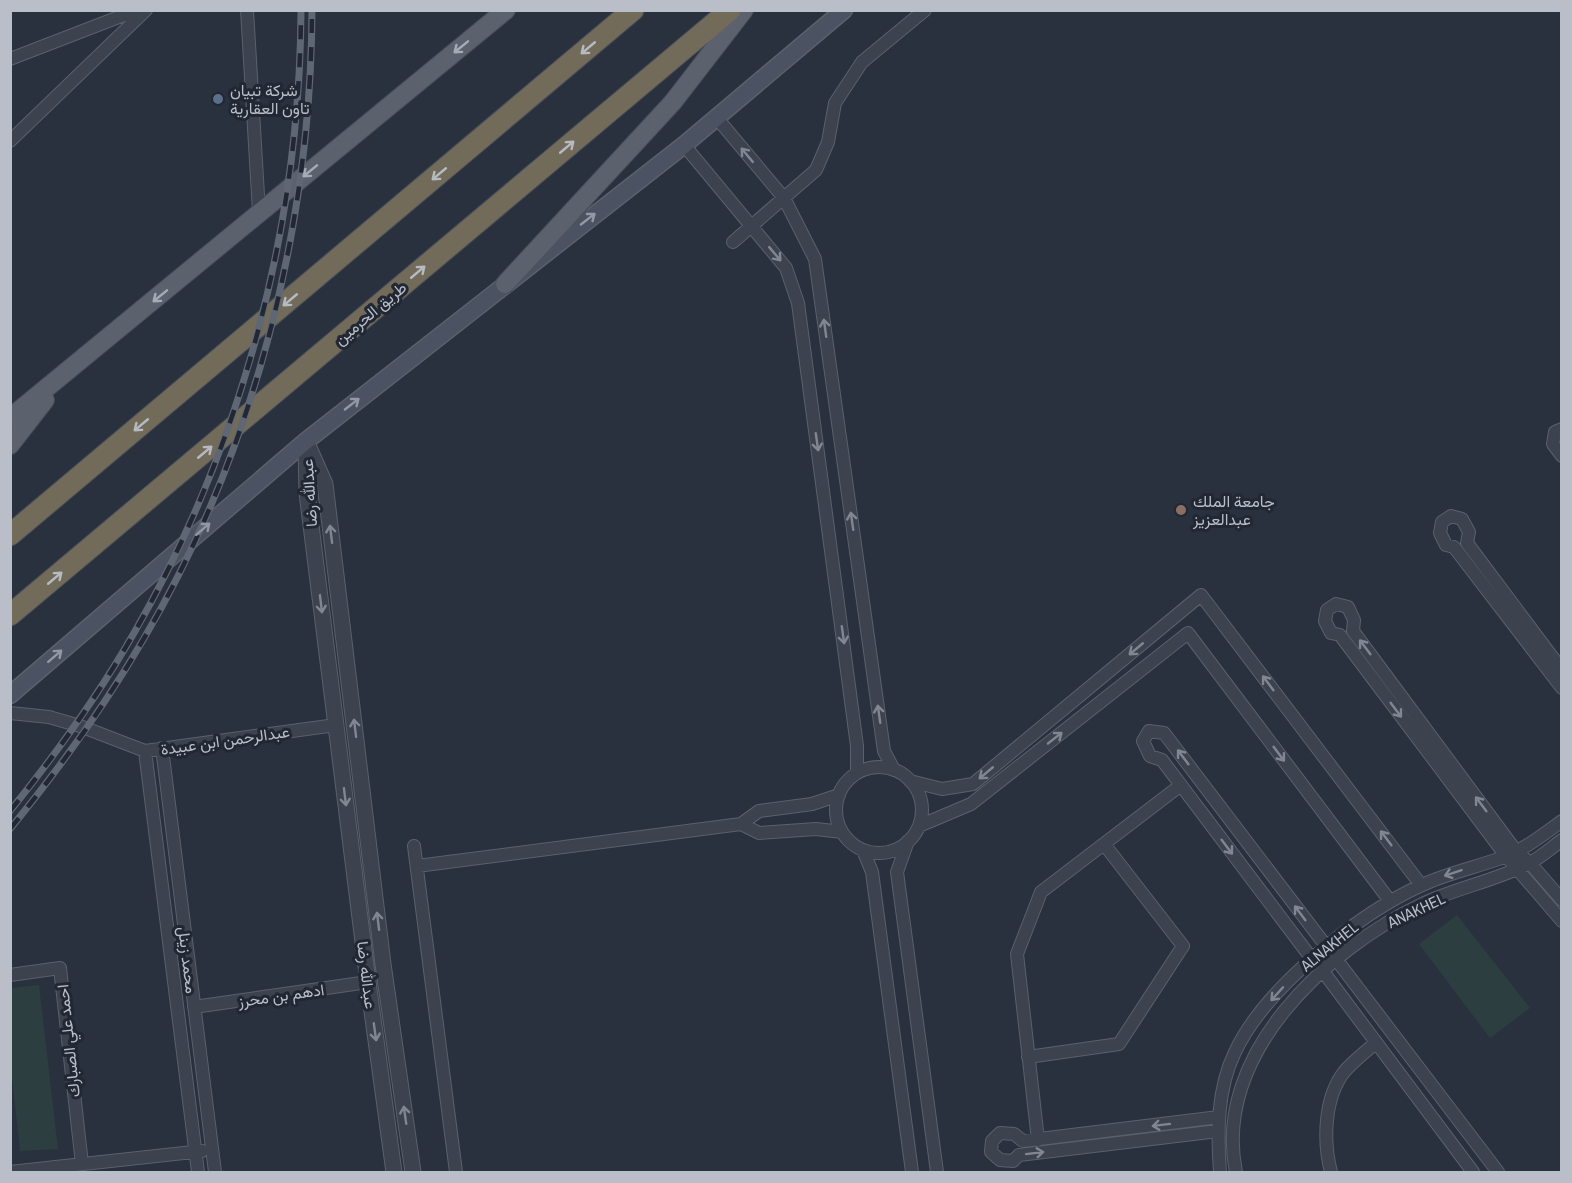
<svg xmlns="http://www.w3.org/2000/svg" width="1572" height="1183" viewBox="0 0 1572 1183" font-family="'Archivo Narrow',Vazirmatn,sans-serif">
	<style>
		.green { fill: #2c3e40 }
		.lines { fill: none; stroke-linecap: round; stroke-linejoin: round }
		.minor-casing { stroke: #5a616c; stroke-width: 14 }
		.tertiary-casing { stroke: #5a616c; stroke-width: 17 }
		.secondary-casing { stroke: #5a616c; stroke-width: 19 }
		.primary-casing { stroke: #464c57; stroke-width: 20 }
		.motorway-casing { stroke: #474e59; stroke-width: 23 }
		.minor { stroke: #3c434e; stroke-width: 12 }
		.tertiary { stroke: #3c434e; stroke-width: 15 }
		.secondary { stroke: #4b5261; stroke-width: 16 }
		.primary { stroke: #5b626e; stroke-width: 18 }
		.motorway { stroke: #736b5a; stroke-width: 21 }
		.rail-casing { stroke: #5f6775; stroke-width: 7 }
		.rail { stroke: #212833; stroke-width: 4.5; stroke-dasharray: 14; stroke-linecap: butt }
		.oneway { stroke: #a6acb7 }
		.oneway2 { stroke: #b6bac3 }
		.oneway3 { stroke: #818792 }
		.oneway4 { stroke: #9298a5 }
		.service-dot { fill: #5c6f8a; stroke: #212833; stroke-width: 2 }
		.education-dot { fill: #8d6e63; stroke: #212833; stroke-width: 2 }
		.labels { text-anchor: middle; stroke-width: 6; stroke-linejoin: round; paint-order: stroke }
		.poi-label { font-size: 16px; fill: #b9bec9; stroke: #212833; text-anchor: start }
		.street-label { font-size: 16px; fill: #b9bec9; stroke: #212833 }
	</style>
	<rect width="100%" height="100%" fill="#29313e"/>
	<path class="green" d="M1457 915 1530 1008 1490 1038 1419 944Z
		M39 985 58 1149 20 1151 11 1068V988Z"/>
	<g class="lines">
		<g class="minor-casing">
			<path id="minor" d="M247 10 259 212
				M10 59 137 10
				M716 117 784 198 815 259 884 751 894 770
				M10 141 146 10
				M684 145 786 268 798 303 857 746V773
				M733 242 816 170 828 142 835 103 862 62 925 10
				M1562 429 1555 432 1553 444 1562 456
				M1562 670 1467 543 1469 532 1462 519 1451 516 1442 522 1440 533 1446 545 1454 547 1562 688
				M10 713 49 717 80 726 145 751 336 725
				M162 748 215 1172
				M145 751 198 1172
				M836 810a43 43 0 1 1 86 0a43 43 0 1 1-86 0Z
				M910 781 942 789 973 784 1201 595 1421 885
				M839 795 812 804 759 811 741 824 759 833 816 829 842 832
				M919 826 971 804 1188 633 1390 901
				M908 841 897 872 937 1172
				M414 846 456 1172
				M863 850 872 872 912 1172
				M417 866 741 824
				M1562 900 1530 863 1516 851 1353 631 1354 620 1348 607 1336 604 1327 610 1325 621 1331 633 1340 635 1506 856 1562 921
				M1312 959 1162 760 1150 756 1143 741 1149 731 1164 733 1498 1172
				M1322 970 1473 1172
				M10 975 60 968 82 1164
				M194 1007 368 982
				M1028 1057 1119 1044 1183 946 1104 844
				M1218 1131 1019 1155 1013 1161 1000 1160 991 1152 992 1141 1000 1133 1014 1134 1023 1141 1219 1117
				M1038 1140 1017 954 1041 892 1181 785
				M10 1172 202 1151
				M1220 1172C1217 1133 1217 1089 1235 1052 1265 988 1358 914 1422 885 1448 873 1477 867 1504 857 1525 849 1544 834 1562 821
				M1236 1172C1212 1055 1326 950 1422 904 1456 888 1494 881 1528 864 1540 858 1551 848 1562 840
				M1331 1172C1323 1141 1324 1098 1344 1072 1353 1061 1366 1052 1376 1042"/>
		</g>
		<g class="tertiary-casing">
			<path id="tertiary" d="M306 441 325 484 383 964 413 1172
				M306 447 307 493 368 982 394 1172"/>
		</g>
		<g class="secondary-casing">
			<path id="secondary" d="M10 695 306 441 684 145 844 10"/>
		</g>
		<g class="primary-casing">
			<path id="primary" d="M505 284 673 102 744 10
				M10 418 506 10
				M10 445 45 400"/>
		</g>
		<g class="motorway-casing">
			<path id="motorway" d="M10 535 633 10
				M10 615 730 10"/>
		</g>
		<use href="#minor" class="minor"/>
		<use href="#tertiary" class="tertiary"/>
		<use href="#secondary" class="secondary"/>
		<use href="#primary" class="primary"/>
		<use href="#motorway" class="motorway"/>
		<g class="rail-casing">
			<path id="rail" d="M10 811C56 754 98 696 134 633 242 445 300 227 301 10
				M10 829C59 769 104 707 143 640 254 452 311 228 312 10"/>
		</g>
		<use href="#rail" class="rail"/>
	</g>
	<defs><path id="oneway-shaft" d="M-6 0H5M1.5-3L5.5 0L1.5 3" fill="none" stroke-width="1.6" stroke-linecap="round" stroke-linejoin="round" transform="scale(1.5)"/></defs>
	<g class="oneway">
		<use href="#oneway-shaft" transform="translate(461 47) rotate(141)"/>
		<use href="#oneway-shaft" transform="translate(310 171) rotate(141)"/>
		<use href="#oneway-shaft" transform="translate(160 296) rotate(141)"/>
	</g>
	<g class="oneway2">
		<use href="#oneway-shaft" transform="translate(588 48) rotate(140)"/>
		<use href="#oneway-shaft" transform="translate(567 147) rotate(-40)"/>
		<use href="#oneway-shaft" transform="translate(439 174) rotate(140)"/>
		<use href="#oneway-shaft" transform="translate(418 272) rotate(-40)"/>
		<use href="#oneway-shaft" transform="translate(290 300) rotate(140)"/>
		<use href="#oneway-shaft" transform="translate(141 425) rotate(140)"/>
		<use href="#oneway-shaft" transform="translate(205 452) rotate(-40)"/>
		<use href="#oneway-shaft" transform="translate(55 578) rotate(-40)"/>
	</g>
	<g class="oneway3">
		<use href="#oneway-shaft" transform="translate(747 155) rotate(-130)"/>
		<use href="#oneway-shaft" transform="translate(775 254) rotate(50)"/>
		<use href="#oneway-shaft" transform="translate(825 328) rotate(-98)"/>
		<use href="#oneway-shaft" transform="translate(817 442) rotate(82)"/>
		<use href="#oneway-shaft" transform="translate(852 521) rotate(-98)"/>
		<use href="#oneway-shaft" transform="translate(331 534) rotate(-97)"/>
		<use href="#oneway-shaft" transform="translate(321 604) rotate(83)"/>
		<use href="#oneway-shaft" transform="translate(843 635) rotate(82)"/>
		<use href="#oneway-shaft" transform="translate(1365 647) rotate(-127)"/>
		<use href="#oneway-shaft" transform="translate(1136 649) rotate(140)"/>
		<use href="#oneway-shaft" transform="translate(1268 683) rotate(-127)"/>
		<use href="#oneway-shaft" transform="translate(1396 710) rotate(53)"/>
		<use href="#oneway-shaft" transform="translate(879 714) rotate(-98)"/>
		<use href="#oneway-shaft" transform="translate(355 728) rotate(-97)"/>
		<use href="#oneway-shaft" transform="translate(1055 738) rotate(-38)"/>
		<use href="#oneway-shaft" transform="translate(1279 754) rotate(53)"/>
		<use href="#oneway-shaft" transform="translate(1183 757) rotate(-127)"/>
		<use href="#oneway-shaft" transform="translate(986 773) rotate(140)"/>
		<use href="#oneway-shaft" transform="translate(345 797) rotate(83)"/>
		<use href="#oneway-shaft" transform="translate(1481 804) rotate(-127)"/>
		<use href="#oneway-shaft" transform="translate(1386 838) rotate(-127)"/>
		<use href="#oneway-shaft" transform="translate(1227 847) rotate(53)"/>
		<use href="#oneway-shaft" transform="translate(1453 873) rotate(162)"/>
		<use href="#oneway-shaft" transform="translate(1300 913) rotate(-127)"/>
		<use href="#oneway-shaft" transform="translate(378 921) rotate(-97)"/>
		<use href="#oneway-shaft" transform="translate(1277 994) rotate(132)"/>
		<use href="#oneway-shaft" transform="translate(375 1032) rotate(82)"/>
		<use href="#oneway-shaft" transform="translate(405 1115) rotate(-98)"/>
		<use href="#oneway-shaft" transform="translate(1161 1125) rotate(173)"/>
		<use href="#oneway-shaft" transform="translate(1035 1153) rotate(-7)"/>
	</g>
	<g class="oneway4">
		<use href="#oneway-shaft" transform="translate(588 219) rotate(-38)"/>
		<use href="#oneway-shaft" transform="translate(352 404) rotate(-38)"/>
		<use href="#oneway-shaft" transform="translate(203 529) rotate(-41)"/>
		<use href="#oneway-shaft" transform="translate(55 656) rotate(-41)"/>
	</g>
	<circle class="service-dot" cx="218" cy="99" r="6"/>
	<circle class="education-dot" cx="1181" cy="510" r="6"/>
	<g class="labels">
		<g class="poi-label">
			<text x="230" y="96">شركة تبيان<tspan x="230" dy="18">تاون العقارية</tspan></text>
			<text x="1193" y="507">جامعة الملك<tspan x="1193" dy="18">عبدالعزيز</tspan></text>
		</g>
		<g class="street-label">
			<text transform="translate(370 313) rotate(-40)" y="6">طريق الحرمين</text>
			<text transform="translate(309 493) rotate(-94)" y="6">عبدالله رضا</text>
			<text transform="translate(225 740) rotate(-8)" y="6">عبدالرحمن ابن عبيدة</text>
			<text transform="translate(1416 910) rotate(-25)" y="6">ANAKHEL</text>
			<text transform="translate(1329 946) rotate(-39)" y="6">ALNAKHEL</text>
			<text transform="translate(188 960) rotate(83)" y="6">محمد زينل</text>
			<text transform="translate(367 975) rotate(83)" y="6">عبدالله رضا</text>
			<text transform="translate(281 995) rotate(-8)" y="6">ادهم بن محرز</text>
			<text transform="translate(68 1041) rotate(-96)" y="6">احمد علي الصبارك</text>
		</g>
	</g>
	<rect width="1572" height="1183" fill="none" stroke="#b9bec9" stroke-width="24"/>
</svg>
